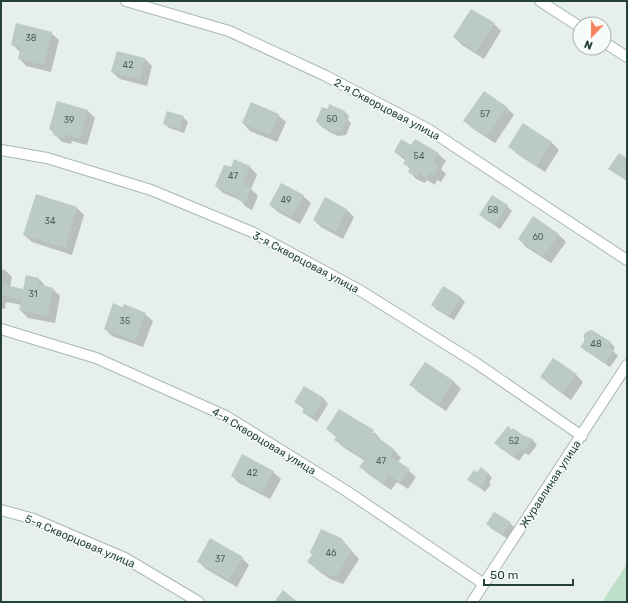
<svg xmlns="http://www.w3.org/2000/svg" width="628" height="603" viewBox="0 0 628 603" font-family="Rubik,sans-serif">
	<style>
		.green { fill: #bfe0c8 }
		.shadow { fill: #0003 }
		.building { fill: #bbcac4 }
		.lines { fill: none; stroke-linecap: round; stroke-linejoin: round }
		.minor-casing { stroke: #a8b8b2; stroke-width: 12 }
		.minor { stroke: #fff; stroke-width: 10 }
		.labels { text-anchor: middle; stroke-width: 3; stroke-linejoin: round; paint-order: stroke }
		.number-label { font-size: 9px; fill: #4a645c }
		.street-label { font-size: 11px; fill: #24423a; stroke: #f7fbf9 }
	</style>
	<rect width="100%" height="100%" fill="#e6efeb"/>
	<path class="green" d="M627 564V602H602Z"/>
	<path class="shadow" d="M494 24 501 31 484 59 462 45 454 37Z
		M51 33 59 40 51 72 26 66 19 58 20 52 12 44Z
		M145 59 152 66 147 86 120 79 112 72Z
		M484 92 507 108 514 115 495 143 472 128 465 121Z
		M58 102 88 111 95 118 87 145 72 141 71 144 62 142 50 129Z
		M328 110 345 112 349 116 348 120 351 123 346 135 338 136 329 132 317 121Z
		M278 115 286 122 277 142 250 131 243 123Z
		M183 117 188 122 184 133 169 128 164 123Z
		M524 125 552 143 559 150 545 172 517 154 510 146Z
		M412 146 438 154 446 161 441 169 446 174 441 182 437 180 435 185 427 180 425 183 416 179 409 171 410 169 405 163 406 161 395 152Z
		M234 161 250 167 257 175 251 189 258 196 252 210 246 207 240 200 223 193 216 186 231 169Z
		M36 196 77 208 84 215 72 255 32 242 24 235Z
		M303 196 311 203 300 224 278 212 270 205Z
		M492 196 507 206 512 211 500 229 485 219 480 215Z
		M325 199 347 210 354 217 343 239 321 227 314 220Z
		M558 234 566 242 551 263 526 247 519 239Z
		M1 269 5 270 12 277 10 287 24 290 26 277 39 279 46 287 53 289 60 296 55 323 28 318 20 310 22 305 6 302 5 309 1 308Z
		M460 297 465 302 454 320 437 310 432 305Z
		M145 314 153 321 143 347 112 336 105 329Z
		M592 331 611 343 615 348 613 351 618 356 610 367 586 351 582 347Z
		M425 363 454 382 461 389 446 411 418 392 411 385Z
		M576 375 583 382 571 400 549 384 541 376Z
		M305 387 324 399 328 404 317 422 308 416 303 412 304 409 295 402Z
		M327 429 373 431H372L370 438 374 432 380 438 379 440 394 450 401 458 398 462 416 477 408 489 397 482 391 490 368 474 361 467 365 461 343 447 336 440 337 438Z
		M522 436 533 440 537 445 529 455 525 453 519 461 500 448 495 443Z
		M273 472 281 479 270 499 239 483 232 476Z
		M488 473 492 478 489 483 491 484 485 492 469 479 477 474Z
		M510 523 515 528 508 539 492 529 487 524Z
		M348 547 359 559 343 584 330 579 316 569 309 561 314 555Z
		M242 558 249 565 237 587 206 569 198 561Z"/>
	<path class="building" d="M471 9 495 23 476 52 453 37Z
		M16 23 52 32 44 65 18 59 21 47 11 45Z
		M117 51 145 58 140 79 111 72Z
		M484 91 507 107 487 137 463 121Z
		M57 101 88 110 80 139 65 134 64 138 53 135 54 131 49 129Z
		M251 102 279 114 270 135 242 123Z
		M329 104 345 111 343 116 347 118 342 131 333 132 323 128 316 121 322 107 328 109Z
		M167 111 184 116 179 129 163 124Z
		M523 123 552 142 537 166 508 147Z
		M401 139 411 145 415 139 439 153 433 163 439 166 434 176 430 173 427 178 419 173 417 177 408 172 410 167 403 164 406 159 394 152Z
		M619 153 627 158V181L608 169Z
		M234 159 250 166 243 184 251 188 245 203 238 200 237 196 215 186 224 165 231 167Z
		M281 183 304 195 292 217 269 205Z
		M36 194 77 207 65 248 23 235Z
		M492 195 508 205 495 225 479 215Z
		M325 197 347 209 336 232 313 220Z
		M533 216 559 234 543 257 518 239Z
		M26 275 39 278 38 284 53 288 48 316 19 310 22 300 1 295V284L23 289Z
		M443 286 461 297 449 316 431 305Z
		M113 303 122 307 124 304 146 313 135 341 104 329Z
		M592 330 611 342 608 347 614 350 605 363 580 347 584 342V334L588 331Z
		M553 358 577 374 563 393 540 377Z
		M425 362 454 381 439 404 409 385Z
		M304 386 324 398 312 418 302 412 304 408 294 402Z
		M339 409 374 430 372 433 395 450 390 456 410 469 400 483 389 475 383 484 359 467 365 459 334 440 337 436 326 429Z
		M508 426 512 430 513 428 523 435 533 439 524 451 520 449 514 457 494 443Z
		M242 454 274 471 262 493 231 476Z
		M481 467 488 473 485 477 486 479 480 488 467 480 474 470 477 472Z
		M494 512 511 522 503 535 486 524Z
		M321 529 341 538 352 551 336 577 322 572 307 562 312 555 310 552Z
		M210 538 243 557 229 580 197 562Z
		M283 590 298 602H274Z"/>
	<g class="lines">
		<g class="minor-casing">
			<path id="minor" d="M126 1 229 31 326 76 428 129 627 260
				M540 1 580 27
				M604 42 627 57
				M1 150 47 158 151 190 252 232 361 291 476 363 582 436
				M1 329 96 358 226 416 345 490 484 584
				M1 510 34 519 125 558 199 602
				M472 602 627 365"/>
		</g>
		<use href="#minor" class="minor"/>
	</g>
	<g class="labels">
		<g class="number-label">
			<text x="31" y="41">38</text>
			<text x="128" y="68">42</text>
			<text x="485" y="117">57</text>
			<text x="332" y="122">50</text>
			<text x="69" y="123">39</text>
			<text x="419" y="159">54</text>
			<text x="233" y="179">47</text>
			<text x="286" y="203">49</text>
			<text x="493" y="213">58</text>
			<text x="50" y="224">34</text>
			<text x="538" y="240">60</text>
			<text x="33" y="297">31</text>
			<text x="125" y="324">35</text>
			<text x="596" y="347">48</text>
			<text x="514" y="444">52</text>
			<text x="381" y="464">47</text>
			<text x="252" y="476">42</text>
			<text x="331" y="556">46</text>
			<text x="220" y="562">37</text>
		</g>
		<g class="street-label">
			<text transform="translate(387 109) rotate(28)" y="4">2-я Скворцовая улица</text>
			<text transform="translate(306 262) rotate(28)" y="4">3-я Скворцовая улица</text>
			<text transform="translate(264 441) rotate(31)" y="4">4-я Скворцовая улица</text>
			<text transform="translate(550 484) rotate(-57)" y="4">Журавлиная улица</text>
			<text transform="translate(80 541) rotate(23)" y="4">5-я Скворцовая улица</text>
		</g>
	</g>
	<rect width="628" height="603" fill="none" stroke="#24423a" stroke-width="4"/>
	<g transform="translate(592 36) rotate(202)"><circle r="19" fill="#f7fbf9" stroke="#a3b1ad"/>
	<path d="M0-3L7 15L0 10L-7 15Z" fill="#f4845f"/>
	<text y="-6" font-size="11" font-weight="bold" text-anchor="middle" fill="#24423a">N</text>
	</g>
	<path d="M484 579v6h89v-6" fill="none" stroke="#24423a" stroke-width="2"/>
	<text x="490" y="579" font-size="12" fill="#24423a" stroke="#f7fbf9" stroke-width="3" paint-order="stroke">50 m</text>
</svg>
